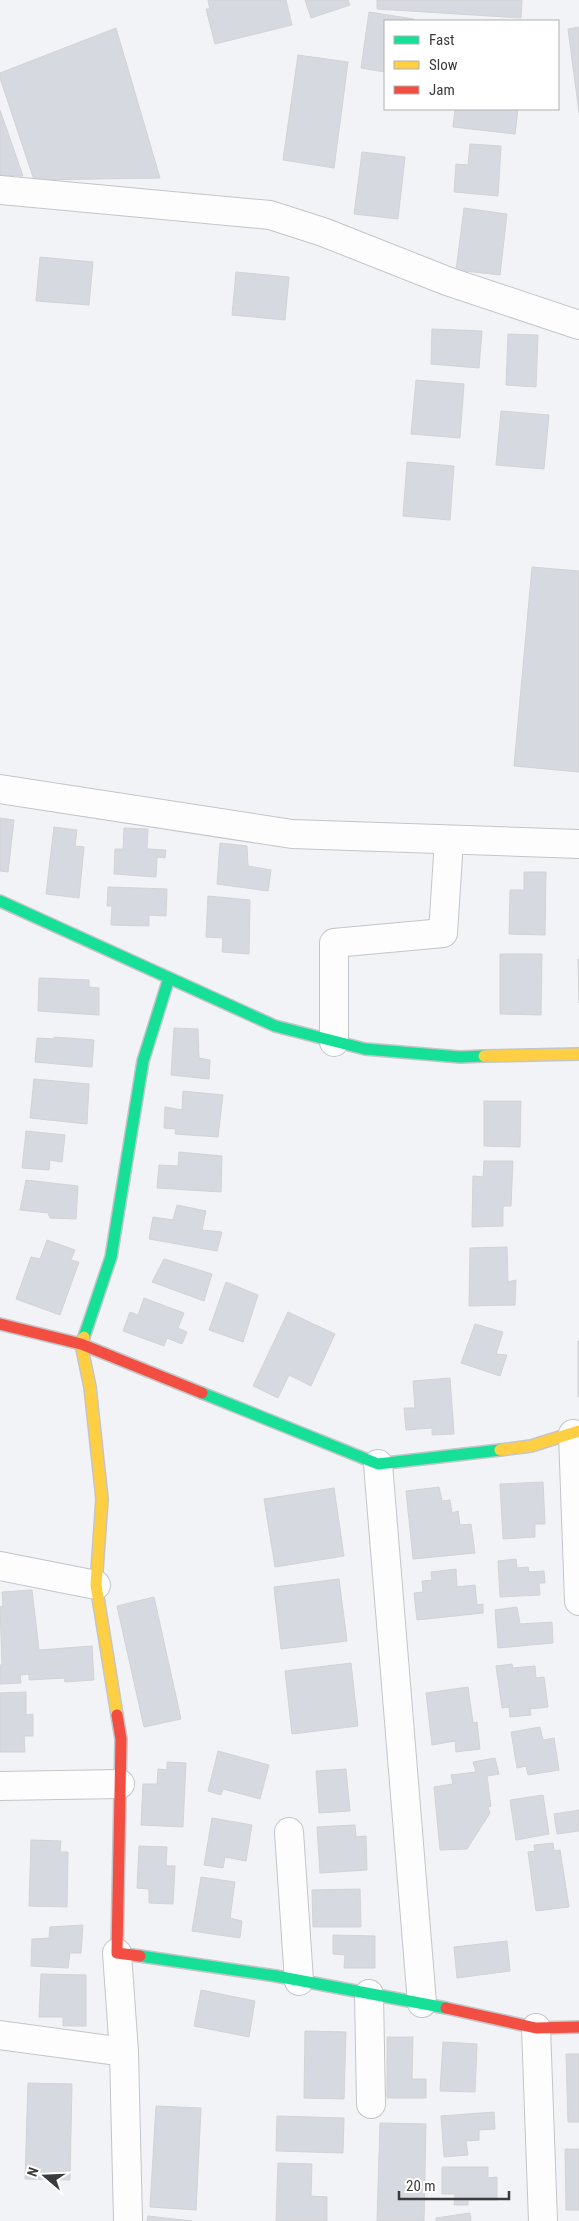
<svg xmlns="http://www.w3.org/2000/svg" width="579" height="2221" viewBox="0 0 579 2221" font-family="'Roboto Condensed',sans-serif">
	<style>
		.building { fill: #d7d9e1; stroke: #d2d3d5 }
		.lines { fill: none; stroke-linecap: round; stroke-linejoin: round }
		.street-casing { stroke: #c4c5c8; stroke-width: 30 }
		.fast-casing { stroke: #c4c5c8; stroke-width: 14 }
		.slow-casing { stroke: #c4c5c8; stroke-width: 14 }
		.jam-casing { stroke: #c4c5c8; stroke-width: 14 }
		.street { stroke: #fdfdfe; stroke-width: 28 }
		.fast { stroke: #16e098; stroke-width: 11 }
		.slow { stroke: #ffcf43; stroke-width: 11 }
		.jam { stroke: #f24e42; stroke-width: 11 }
	</style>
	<rect width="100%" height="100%" fill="#f2f3f6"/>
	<path class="building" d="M208 0H286L292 25 215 44 206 9H210Z
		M305 0H348L350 5 311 18Z
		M377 0H522L521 18 377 9Z
		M369 12 414 19 413 21H385V72L361 68Z
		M579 27V113L568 29Z
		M116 28 160 178 34 180 0 78V73Z
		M298 55 348 62 334 168 283 160Z
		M455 109H518L515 134 453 127Z
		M0 110 23 176 0 175Z
		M470 144 501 146 498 196 454 192 456 164 468 165Z
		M362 152 405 157 398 219 354 214Z
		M464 208 507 214 500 275 456 270Z
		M40 257 93 262 89 305 36 301Z
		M236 272 289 277 285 320 232 315Z
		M432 329 482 331 479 368 431 364Z
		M508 334 538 335 536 387 506 385Z
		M416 380 464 384 460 438 411 434Z
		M501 411 549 415 544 469 496 465Z
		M407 462 454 466 450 520 403 516Z
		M532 567 579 571V772L514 766Z
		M0 818 14 820 8 872 0 871Z
		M54 827 77 830 75 846 84 847 79 898 46 894Z
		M124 828 148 829 147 849 166 850 165 858 157 857 156 877 114 874 115 849H123Z
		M220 843 247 846 248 866 271 870 268 891 217 884Z
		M524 872H546L545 935 509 934 510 890H524Z
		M108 887 167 889 166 916 149 915V926L111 925 112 906H107Z
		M208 896 250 900 249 954 222 952 223 938 206 937Z
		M500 954H542L541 1015 500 1014Z
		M578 959H579V1003Z
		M39 978 89 980V987L99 988V1015L38 1011Z
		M174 1028 198 1029 199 1058 210 1060 209 1079 171 1075Z
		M54 1037 94 1040 92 1067 35 1062 37 1038 54 1039Z
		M34 1079 89 1084 87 1124 30 1118Z
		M183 1091 223 1095 218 1137 175 1134 176 1129 164 1128 165 1107 182 1110Z
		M484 1101H521L520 1147 484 1146Z
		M26 1131 65 1135 62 1162 50 1160 49 1170 22 1168Z
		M179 1152 222 1156 221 1192 157 1188 159 1165 178 1166Z
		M484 1161H513L511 1206H503V1226L472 1227 473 1176 483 1177Z
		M26 1180 78 1186 76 1219 50 1218 48 1213 20 1210Z
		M177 1205 206 1211 202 1230 222 1232 217 1251 149 1239 153 1217 173 1220Z
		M47 1240 75 1250 71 1260 79 1262 60 1315 16 1299 31 1257 40 1259Z
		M507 1247 508 1282 516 1280 515 1305 469 1306 470 1248Z
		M164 1259 212 1274 204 1301 152 1282Z
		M226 1282 258 1295 243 1342 209 1330Z
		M144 1298 184 1313 178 1328 187 1332 182 1344 167 1338 164 1346 123 1331 130 1312 138 1315Z
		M288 1312 335 1334 311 1386 289 1375 278 1398 253 1386Z
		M475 1324 503 1332 496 1354 507 1355 500 1376 461 1363Z
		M578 1341H579V1397H578Z
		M450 1378 454 1434 432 1435V1428L406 1430 404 1408H415L413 1381Z
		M543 1482 545 1524H535V1537L503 1539 500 1484Z
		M439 1487 442 1501 450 1500 452 1513 458 1511 460 1525 471 1524 475 1553 413 1559 406 1491Z
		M334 1488 344 1556 275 1567 264 1499Z
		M516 1559 517 1568 528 1567 529 1572 544 1571 545 1583H539L540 1595 500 1597 498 1561Z
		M456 1569 457 1587 475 1585 477 1605 483 1604V1613L417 1620 414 1593 423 1592 422 1581 432 1580 431 1572Z
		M339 1579 347 1641 281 1649 274 1587Z
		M32 1590 39 1650 92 1646 94 1680 65 1682 64 1678 29 1680V1674L20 1675 21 1683 0 1684V1665H2L0 1607 3 1606 2 1592Z
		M154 1597 181 1719 144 1727 117 1606Z
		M517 1607 520 1624 552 1622 553 1643 498 1648 495 1610Z
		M351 1663 358 1726 292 1734 285 1671Z
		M512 1664 513 1668 535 1666 536 1678 544 1677 548 1707 530 1709 531 1715 510 1717 509 1707 502 1708 496 1666Z
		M468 1687 473 1723 477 1722 480 1749 456 1752 455 1741 432 1745 426 1693Z
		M26 1692V1715L33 1714V1736H24L25 1752H0V1693Z
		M540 1727 543 1740 554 1738 559 1770 528 1775 526 1766 517 1768 511 1732Z
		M218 1751 269 1765 260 1799 223 1789 221 1795 208 1791Z
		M495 1758 499 1774 487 1776 491 1806 488 1807 490 1813 467 1849 440 1850 434 1787 453 1784 451 1775 476 1772 473 1762Z
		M167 1762 186 1763 183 1827 141 1825 143 1784H157L158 1769 167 1770Z
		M346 1769 350 1811 319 1813 316 1771Z
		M543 1795 549 1834 516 1840 510 1800Z
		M579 1810V1831L557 1834 554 1814Z
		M212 1818 252 1825 246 1861 225 1857 223 1868 204 1865Z
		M355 1825 356 1837 366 1836 367 1870 320 1873 317 1827Z
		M31 1840 61 1841 60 1852H68L67 1907 29 1906Z
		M553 1843 554 1851 560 1850 569 1907 536 1911 528 1852 535 1851 534 1845Z
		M139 1846 167 1847 166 1866H175L173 1904 149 1903V1889L137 1888Z
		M201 1877 235 1882 230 1918 242 1921 240 1938 192 1931Z
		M360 1889 361 1927H313L312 1890Z
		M83 1925 81 1953H70L68 1968 31 1966 32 1939 49 1938 50 1927Z
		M333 1935 375 1936V1968H344L345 1955 333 1954Z
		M507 1941 510 1971 457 1978 454 1947Z
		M41 1974 86 1975V2026H63V2017H39Z
		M201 1990 255 2001 249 2037 194 2026Z
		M305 2031 346 2032 344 2099 304 2098Z
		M387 2037H413L412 2079H426V2098H387Z
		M443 2042 477 2044 475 2092 440 2091Z
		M566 2054H579V2122H568Z
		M28 2083 72 2084 70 2180 25 2179Z
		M156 2106 201 2108 196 2210 150 2207Z
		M494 2112 495 2129 479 2130V2140L466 2141 468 2155 444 2157 441 2116Z
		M277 2116 344 2118 343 2153 276 2151Z
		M380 2123 426 2124 424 2221H377Z
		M565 2149H579V2210H566Z
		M278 2163 312 2164 311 2196 327 2197V2221H276Z
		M442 2167H488V2178L497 2177V2200H468V2205H454L455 2194H442Z
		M470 2213 471 2221H436V2218Z
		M148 2216 192 2221H147Z"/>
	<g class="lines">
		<g class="street-casing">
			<path id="street" d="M0 190 270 215 323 232 447 281 579 325
				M0 789 292 834 579 844
				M334 1042V943L443 933 449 840
				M573 1434 579 1601
				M378 1464 422 2003
				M0 1566 96 1585
				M0 1786 120 1784
				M289 1832 299 1981
				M117 1953 124 2052 128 2221
				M369 1994 371 2104
				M536 2028 543 2221
				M0 2035 124 2052"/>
		</g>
		<g class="fast-casing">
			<path id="fast" d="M0 901 275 1026 365 1049 460 1057 484 1056
				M84 1337 111 1257 143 1061 169 978
				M202 1393 378 1464 500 1450
				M140 1956 276 1976 446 2008"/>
		</g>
		<g class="slow-casing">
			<path id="slow" d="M484 1056 579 1054
				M84 1337 81 1344 90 1387 102 1499 96 1585 117 1715
				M500 1450 531 1446 579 1431"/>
		</g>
		<g class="jam-casing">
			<path id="jam" d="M0 1324 81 1344 202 1393
				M117 1715 121 1739 117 1953 140 1956
				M446 2008 536 2028 579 2027"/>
		</g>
		<use href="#street" class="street"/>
		<use href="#fast" class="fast"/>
		<use href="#slow" class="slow"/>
		<use href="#jam" class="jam"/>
	</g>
	<rect x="384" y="20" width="175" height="90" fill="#ffffff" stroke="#b1b1b2"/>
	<rect x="394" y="36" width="25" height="8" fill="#16e098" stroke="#b1b1b2"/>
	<text x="429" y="45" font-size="15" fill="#3b3b3e">Fast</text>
	<rect x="394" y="61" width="25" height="8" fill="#ffcf43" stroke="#b1b1b2"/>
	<text x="429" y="70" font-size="15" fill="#3b3b3e">Slow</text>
	<rect x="394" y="86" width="25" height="8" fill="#f24e42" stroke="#b1b1b2"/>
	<text x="429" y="95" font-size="15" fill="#3b3b3e">Jam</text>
	<g transform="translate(45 2176) rotate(289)" stroke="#ffffff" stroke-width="4" paint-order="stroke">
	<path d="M0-4L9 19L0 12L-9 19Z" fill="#3b3b3e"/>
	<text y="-8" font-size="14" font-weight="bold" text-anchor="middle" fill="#3b3b3e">N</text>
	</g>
	<path d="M399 2191v8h110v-8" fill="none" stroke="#3b3b3e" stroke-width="2.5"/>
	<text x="406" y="2191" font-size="15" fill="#3b3b3e" stroke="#ffffff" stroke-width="4" paint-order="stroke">20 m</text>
</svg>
